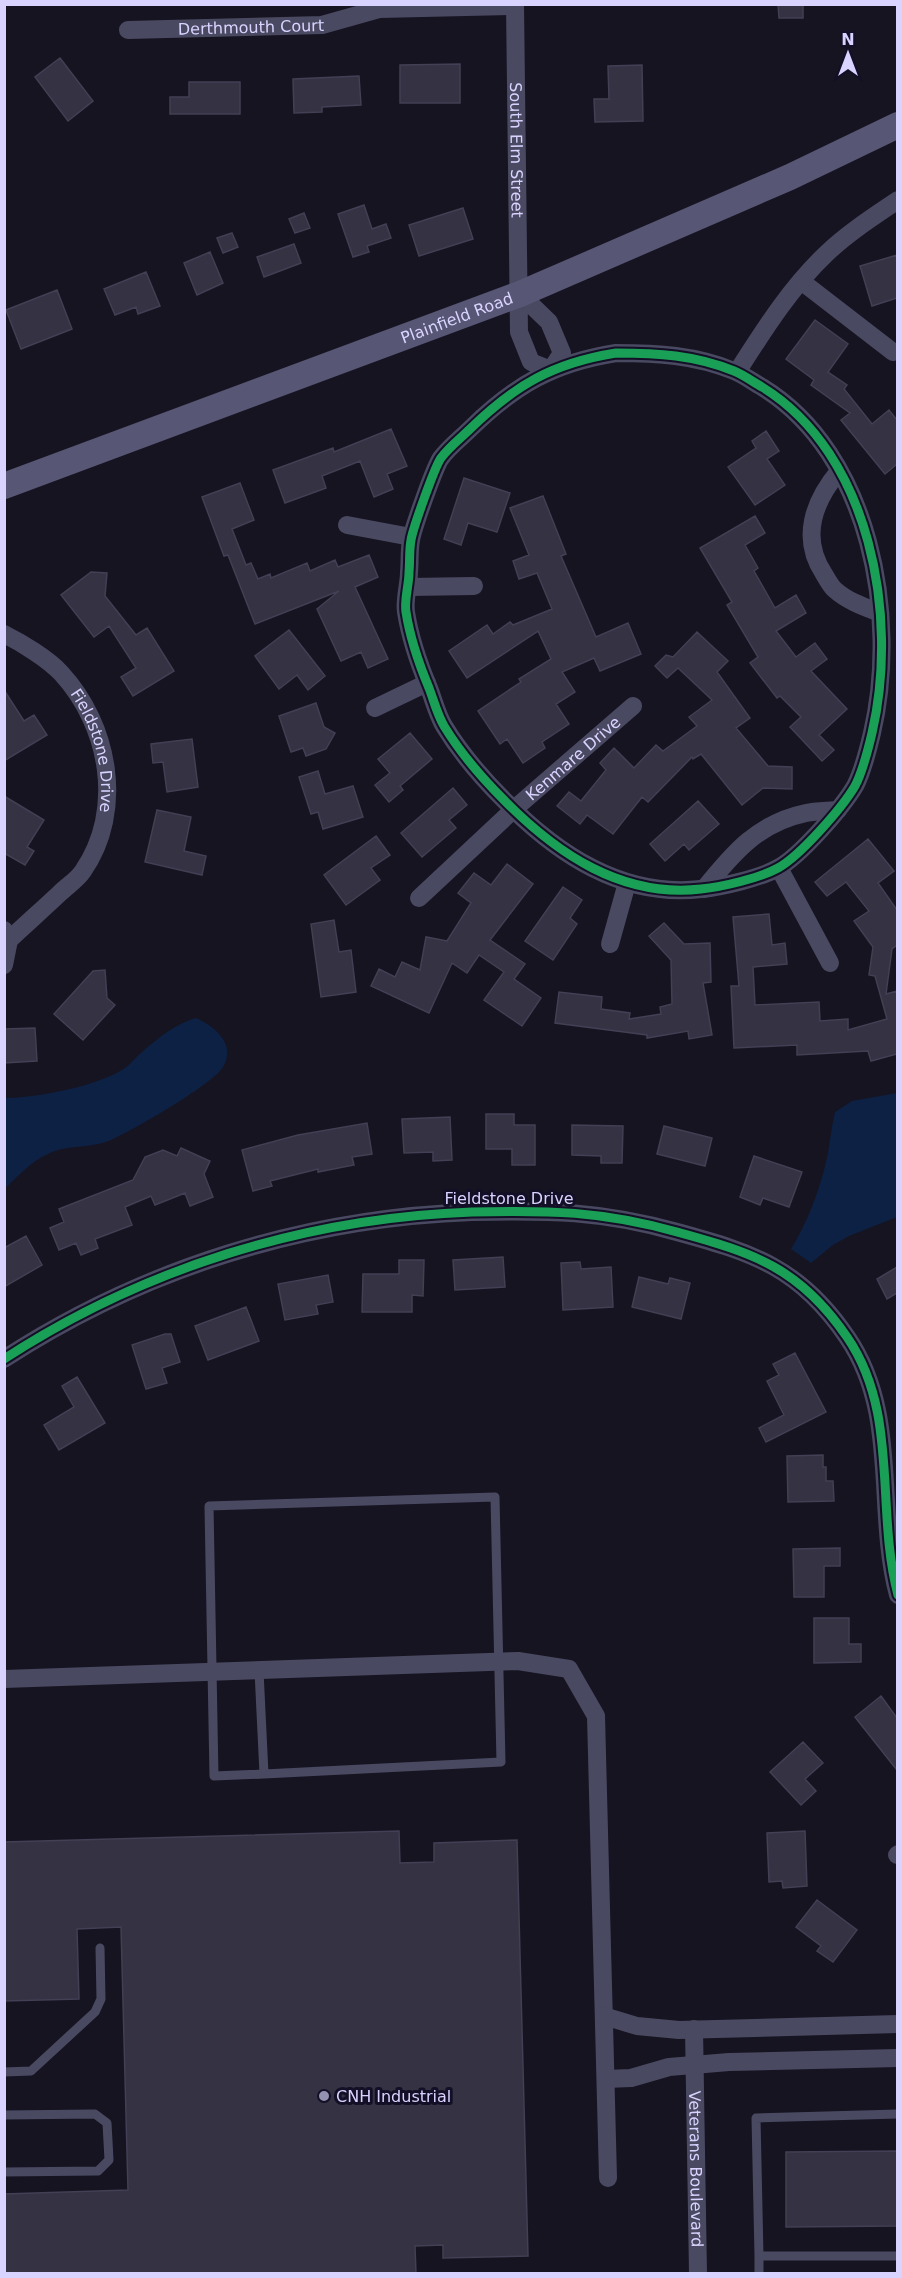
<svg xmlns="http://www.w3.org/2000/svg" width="902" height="2278" viewBox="0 0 902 2278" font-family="'DejaVu Sans',sans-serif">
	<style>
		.water { fill: #0d2144 }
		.building { fill: #343243; stroke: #433f54; stroke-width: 1.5 }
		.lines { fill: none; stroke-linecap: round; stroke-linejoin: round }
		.service { stroke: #4a4962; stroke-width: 9 }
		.minor { stroke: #4a4962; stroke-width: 18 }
		.secondary { stroke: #575674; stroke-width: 26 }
		.cycleway-casing { stroke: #130f26; stroke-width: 13 }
		.cycleway { stroke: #1a9f57; stroke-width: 9 }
		.poi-dot { fill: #9591b1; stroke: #130f26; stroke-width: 2 }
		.labels { text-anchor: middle; stroke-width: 6; stroke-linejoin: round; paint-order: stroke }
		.street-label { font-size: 16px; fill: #d9d4ff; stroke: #130f26 }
		.poi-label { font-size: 16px; fill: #d9d4ff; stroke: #130f26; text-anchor: start }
	</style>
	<rect width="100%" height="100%" fill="#161421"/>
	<path class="water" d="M196 1018C214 1026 237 1044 223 1067 212 1085 133 1130 111 1140 91 1149 67 1144 48 1154 31 1161 18 1177 5 1188V1098C36 1098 99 1086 125 1068 131 1064 136 1057 142 1052 158 1038 175 1024 196 1018Z
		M897 1093V1217L849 1236 833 1245 811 1263 791 1249C807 1223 819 1192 826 1162 830 1146 831 1128 835 1112L852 1101Z"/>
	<path class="building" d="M778 4H803V18H779Z
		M60 58 93 101 68 121 35 77Z
		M460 64V103H400V65Z
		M642 65 643 121 595 122 594 99H609L608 66Z
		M359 76 361 105 322 107V112L294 113 293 79Z
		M189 82H240V114H170V97H189Z
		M364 205 372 229 386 224 391 238 367 246 369 252 353 257 338 214Z
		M463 208 473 239 419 256 409 225Z
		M304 213 310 228 295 233 289 219Z
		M232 233 238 247 223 253 217 238Z
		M294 244 301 263 264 277 257 257Z
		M210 252 223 283 197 295 184 263Z
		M897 255V298L872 306 860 266Z
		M146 272 160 306 138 314 136 307 115 315 104 289Z
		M57 290 72 329 21 349 6 310Z
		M815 320 848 344 828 372 847 385 844 389 872 424 889 410 897 420V464L885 474 841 420 850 413 811 385 814 380 786 359Z
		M391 429 407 466 387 474 393 489 374 497 360 461 322 476 326 488 285 503 273 470 333 448 334 452Z
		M766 431 779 451 767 459 785 485 755 505 728 467 756 448 752 441Z
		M464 478 510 493 497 532 468 523 461 545 444 539Z
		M240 483 254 520 232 529 246 565 251 563 258 579 270 574 271 578 307 563 310 571 335 560 338 567 369 555 378 577 355 587 388 659 368 668 361 652 341 661 317 609 339 591 255 624 228 555 224 556 202 497Z
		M543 496 566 554 561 556 596 637 628 623 641 654 600 671 594 658 562 672 575 692 556 704 569 724 542 742 545 748 523 763 507 739 500 744 478 711 521 682 519 679 551 659 538 631 467 678 449 651 487 625 493 634 510 622 513 625 552 609 537 573 519 579 513 561 529 555 510 508Z
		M755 516 765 533 745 545 758 568 754 571 775 608 796 595 806 613 776 631 796 657 815 643 827 659 811 671 847 709 819 735 834 750 822 761 790 727 801 717 780 696 777 698 750 663 758 657 727 605 732 602 700 548Z
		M91 572 107 573 105 596 136 635 147 628 174 671 133 696 121 677 136 668 109 626 94 637 61 595Z
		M289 630 325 676 308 690 297 675 279 689 255 656Z
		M697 632 728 661 717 672 750 718 736 728 768 766 792 767V789L763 788 742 805 701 754 693 759 692 757 648 802 642 797 613 834 587 815 580 824 557 806 569 792 581 801 606 770 600 763 614 748 634 768 656 745 663 751 697 726 689 717 712 700 678 668 667 678 655 666 666 655 673 657Z
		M4 690 24 721 34 715 47 735 4 761Z
		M316 703 324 727 335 733 326 749 306 756 303 748 291 752 279 716Z
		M410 733 432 759 400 786 403 790 389 802 375 785 390 773 378 759Z
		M192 739 198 787 167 792 163 762 153 763 151 744Z
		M318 771 325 794 353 786 363 817 323 829 318 812 311 814 299 777Z
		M453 788 467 805 449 820 456 828 422 857 401 833Z
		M4 796 44 820 27 847 34 851 25 865 4 853Z
		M698 801 719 824 689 850 684 844 665 861 650 844Z
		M157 810 191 817 184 851 206 856 202 875 145 862Z
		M376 836 390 855 371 868 380 880 346 905 324 875Z
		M868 839 894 871 878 883 897 910V945L892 949 886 994 897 991V1054L871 1061 868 1051 797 1055V1045L734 1048 731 986H739L733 917 769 914 772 945 785 943 787 964 753 967 755 1005 819 1002 820 1021 848 1019V1030L887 1019 875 976 869 975 873 947 854 921 869 911 846 882 827 896 815 882Z
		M507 864 533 884 490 940 525 964 514 979 541 998 522 1026 484 1000 504 972 479 955 467 973 452 963 429 1013 371 986 379 969 395 977 402 962 420 970 426 937 447 941 471 903 458 893 474 873 491 885Z
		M563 887 582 900 570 918 577 924 553 960 525 941Z
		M334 920 339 952 351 950 356 992 321 997 311 924Z
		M664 923 684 944 710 943 711 982 703 983 712 1035 689 1039 688 1031 647 1038V1035L555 1023 559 992 602 997 601 1009 630 1013 629 1019 661 1014 660 1007 672 1004 671 960 649 936Z
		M105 970 107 998 115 1005 83 1040 54 1014 93 971Z
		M35 1028 37 1061 4 1063V1029Z
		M486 1114H514V1125H535V1165H512V1149H486Z
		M450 1117 452 1160 433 1161V1152L404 1153 402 1119Z
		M367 1123 372 1154 352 1157 354 1165 318 1172V1169L270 1181 272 1186 253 1191 242 1150 298 1135Z
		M572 1125 623 1126 622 1163H601V1156L572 1155Z
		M664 1126 712 1138 705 1166 657 1154Z
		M181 1148 210 1161 204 1174 213 1197 190 1206 185 1193 155 1205 151 1196 125 1207 132 1225 95 1239 98 1248 81 1255 76 1243 59 1250 50 1228 64 1222 59 1209 133 1180 145 1157 163 1150 177 1156Z
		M754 1156 802 1172 789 1207 763 1198 760 1205 740 1197Z
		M26 1236 42 1265 4 1287V1248Z
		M503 1257 505 1287 455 1290 453 1260Z
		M399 1260H424L423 1296 412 1295V1312H362L363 1274H399Z
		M580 1262 581 1269 611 1267 613 1307 563 1310 561 1263Z
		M897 1267V1293L887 1299 877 1279Z
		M328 1275 333 1302 316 1305 318 1314 285 1320 278 1284Z
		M639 1277 668 1284 670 1278 690 1283 681 1319 632 1307Z
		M246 1307 259 1341 208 1360 195 1326Z
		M165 1334H171L180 1362 162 1368 167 1383 146 1389 132 1345Z
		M795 1353 826 1412 766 1442 759 1428 784 1415 767 1381 779 1375 773 1364Z
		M77 1377 105 1423 59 1450 44 1425 74 1407 62 1386Z
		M823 1455V1467H826V1481H833L834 1501 788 1502 787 1456Z
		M840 1548V1566H824V1597H794L793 1549Z
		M814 1618H849V1644H861V1662L814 1663Z
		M881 1696 897 1718V1770L855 1717Z
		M803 1742 823 1763 805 1779 816 1791 801 1805 770 1772Z
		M399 1831 400 1863 434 1862V1843L517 1840 528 2256 443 2258V2245L415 2246 416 2274H4V2194L128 2190 121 1927 77 1929 79 1999 4 2001V1842Z
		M805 1831 807 1886 783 1888 782 1881 769 1882 767 1833Z
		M817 1900 857 1930 833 1962 817 1951 821 1946 796 1927Z
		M897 2151V2226L786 2227V2152Z"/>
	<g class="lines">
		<path class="service" d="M259 1671 264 1774 214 1776 209 1506 495 1497 501 1762 264 1774
			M4 2072 31 2071 95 2012 101 1999 100 1948
			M898 2114 756 2118 759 2256H898
			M4 2115 95 2114 107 2123 109 2160 98 2171 4 2172
			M759 2256V2274"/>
		<g class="minor">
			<path id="s1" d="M515 4 519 332 531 362 551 370 562 353 549 322 520 294"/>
			<path id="s2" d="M128 30 322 25 379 9 515 6"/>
			<path d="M801 281 893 352"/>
			<path d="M616 353C657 353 695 355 734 371 744 375 753 382 762 387 871 454 899 617 872 733 868 750 863 771 855 786 842 808 800 856 778 868 760 878 722 887 701 889 622 898 557 854 504 800 481 777 461 754 444 726 437 714 434 701 429 688 419 664 410 638 406 612 404 600 409 585 409 572 410 562 409 551 411 540 413 528 435 466 441 458 449 447 461 438 470 429 515 385 553 363 616 353Z"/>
			<path d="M737 372C764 330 790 288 827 253 848 233 873 217 898 200"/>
			<path d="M839 471C814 501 800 538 824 574 827 579 830 585 834 589 847 601 864 607 880 613"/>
			<path d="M347 525 411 537"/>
			<path d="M409 587 474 586"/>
			<path id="s3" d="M4 634C22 643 48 659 61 673 109 725 125 810 83 871 77 880 67 886 60 893 43 909 26 924 9 940"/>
			<path d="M375 708 427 683"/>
			<path d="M779 868 830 963"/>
			<path d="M704 889C733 853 758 823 806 813 816 811 828 811 838 810"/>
			<path id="s4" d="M419 898 513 810 633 706"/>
			<path d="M4 930 9 940 4 965"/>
			<path d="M610 944 627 883"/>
			<path d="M4 1359C144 1268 305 1218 472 1212 547 1210 603 1211 677 1232 754 1253 800 1268 847 1337 900 1414 875 1509 898 1595"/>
			<path d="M4 1679 518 1661 569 1669 596 1716 608 2178"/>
			<path d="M897 1855 898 1854"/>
			<path d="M604 2016 637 2026 679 2030 898 2024"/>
			<path id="s5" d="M694 2029 698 2274"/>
			<path d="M606 2079 631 2078 669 2067 729 2062 898 2058"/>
		</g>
		<path class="secondary" id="s6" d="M4 486 520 294 790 177 898 125"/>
		<g class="cycleway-casing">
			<path id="cycleway" d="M616 353C657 353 695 355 734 371 744 375 753 382 762 387 871 454 899 617 872 733 868 750 863 771 855 786 842 808 800 856 778 868 760 878 722 887 701 889 622 898 557 854 504 800 481 777 461 754 444 726 437 714 434 701 429 688 419 664 410 638 406 612 404 600 409 585 409 572 410 562 409 551 411 540 413 528 435 466 441 458 449 447 461 438 470 429 515 385 553 363 616 353Z
				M4 1359C144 1268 305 1218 472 1212 547 1210 603 1211 677 1232 754 1253 800 1268 847 1337 900 1414 875 1509 898 1595"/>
		</g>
		<use href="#cycleway" class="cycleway"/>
	</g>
	<circle class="poi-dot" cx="324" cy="2096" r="6"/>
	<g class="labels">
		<g class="street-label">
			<text dy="6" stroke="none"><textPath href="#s2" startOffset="123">Derthmouth Court</textPath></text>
			<text dy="6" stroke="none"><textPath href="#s1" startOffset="146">South Elm Street</textPath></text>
			<text dy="6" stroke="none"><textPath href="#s6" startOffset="483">Plainfield Road</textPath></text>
			<text dy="6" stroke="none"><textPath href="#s3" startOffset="156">Fieldstone Drive</textPath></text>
			<text dy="6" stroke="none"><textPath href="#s4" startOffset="208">Kenmare Drive</textPath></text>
			<text x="509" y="1204">Fieldstone Drive</text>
			<text dy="6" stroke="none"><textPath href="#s5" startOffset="140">Veterans Boulevard</textPath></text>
		</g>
		<g class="poi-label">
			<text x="336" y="2102">CNH Industrial</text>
		</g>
	</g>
	<rect width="902" height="2278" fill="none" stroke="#d9d4ff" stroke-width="12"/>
	<g transform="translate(848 54)" stroke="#130f26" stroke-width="4.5" paint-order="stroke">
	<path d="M0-4.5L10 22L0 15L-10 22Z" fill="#d9d4ff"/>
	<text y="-9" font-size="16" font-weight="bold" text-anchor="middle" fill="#d9d4ff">N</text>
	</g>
</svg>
